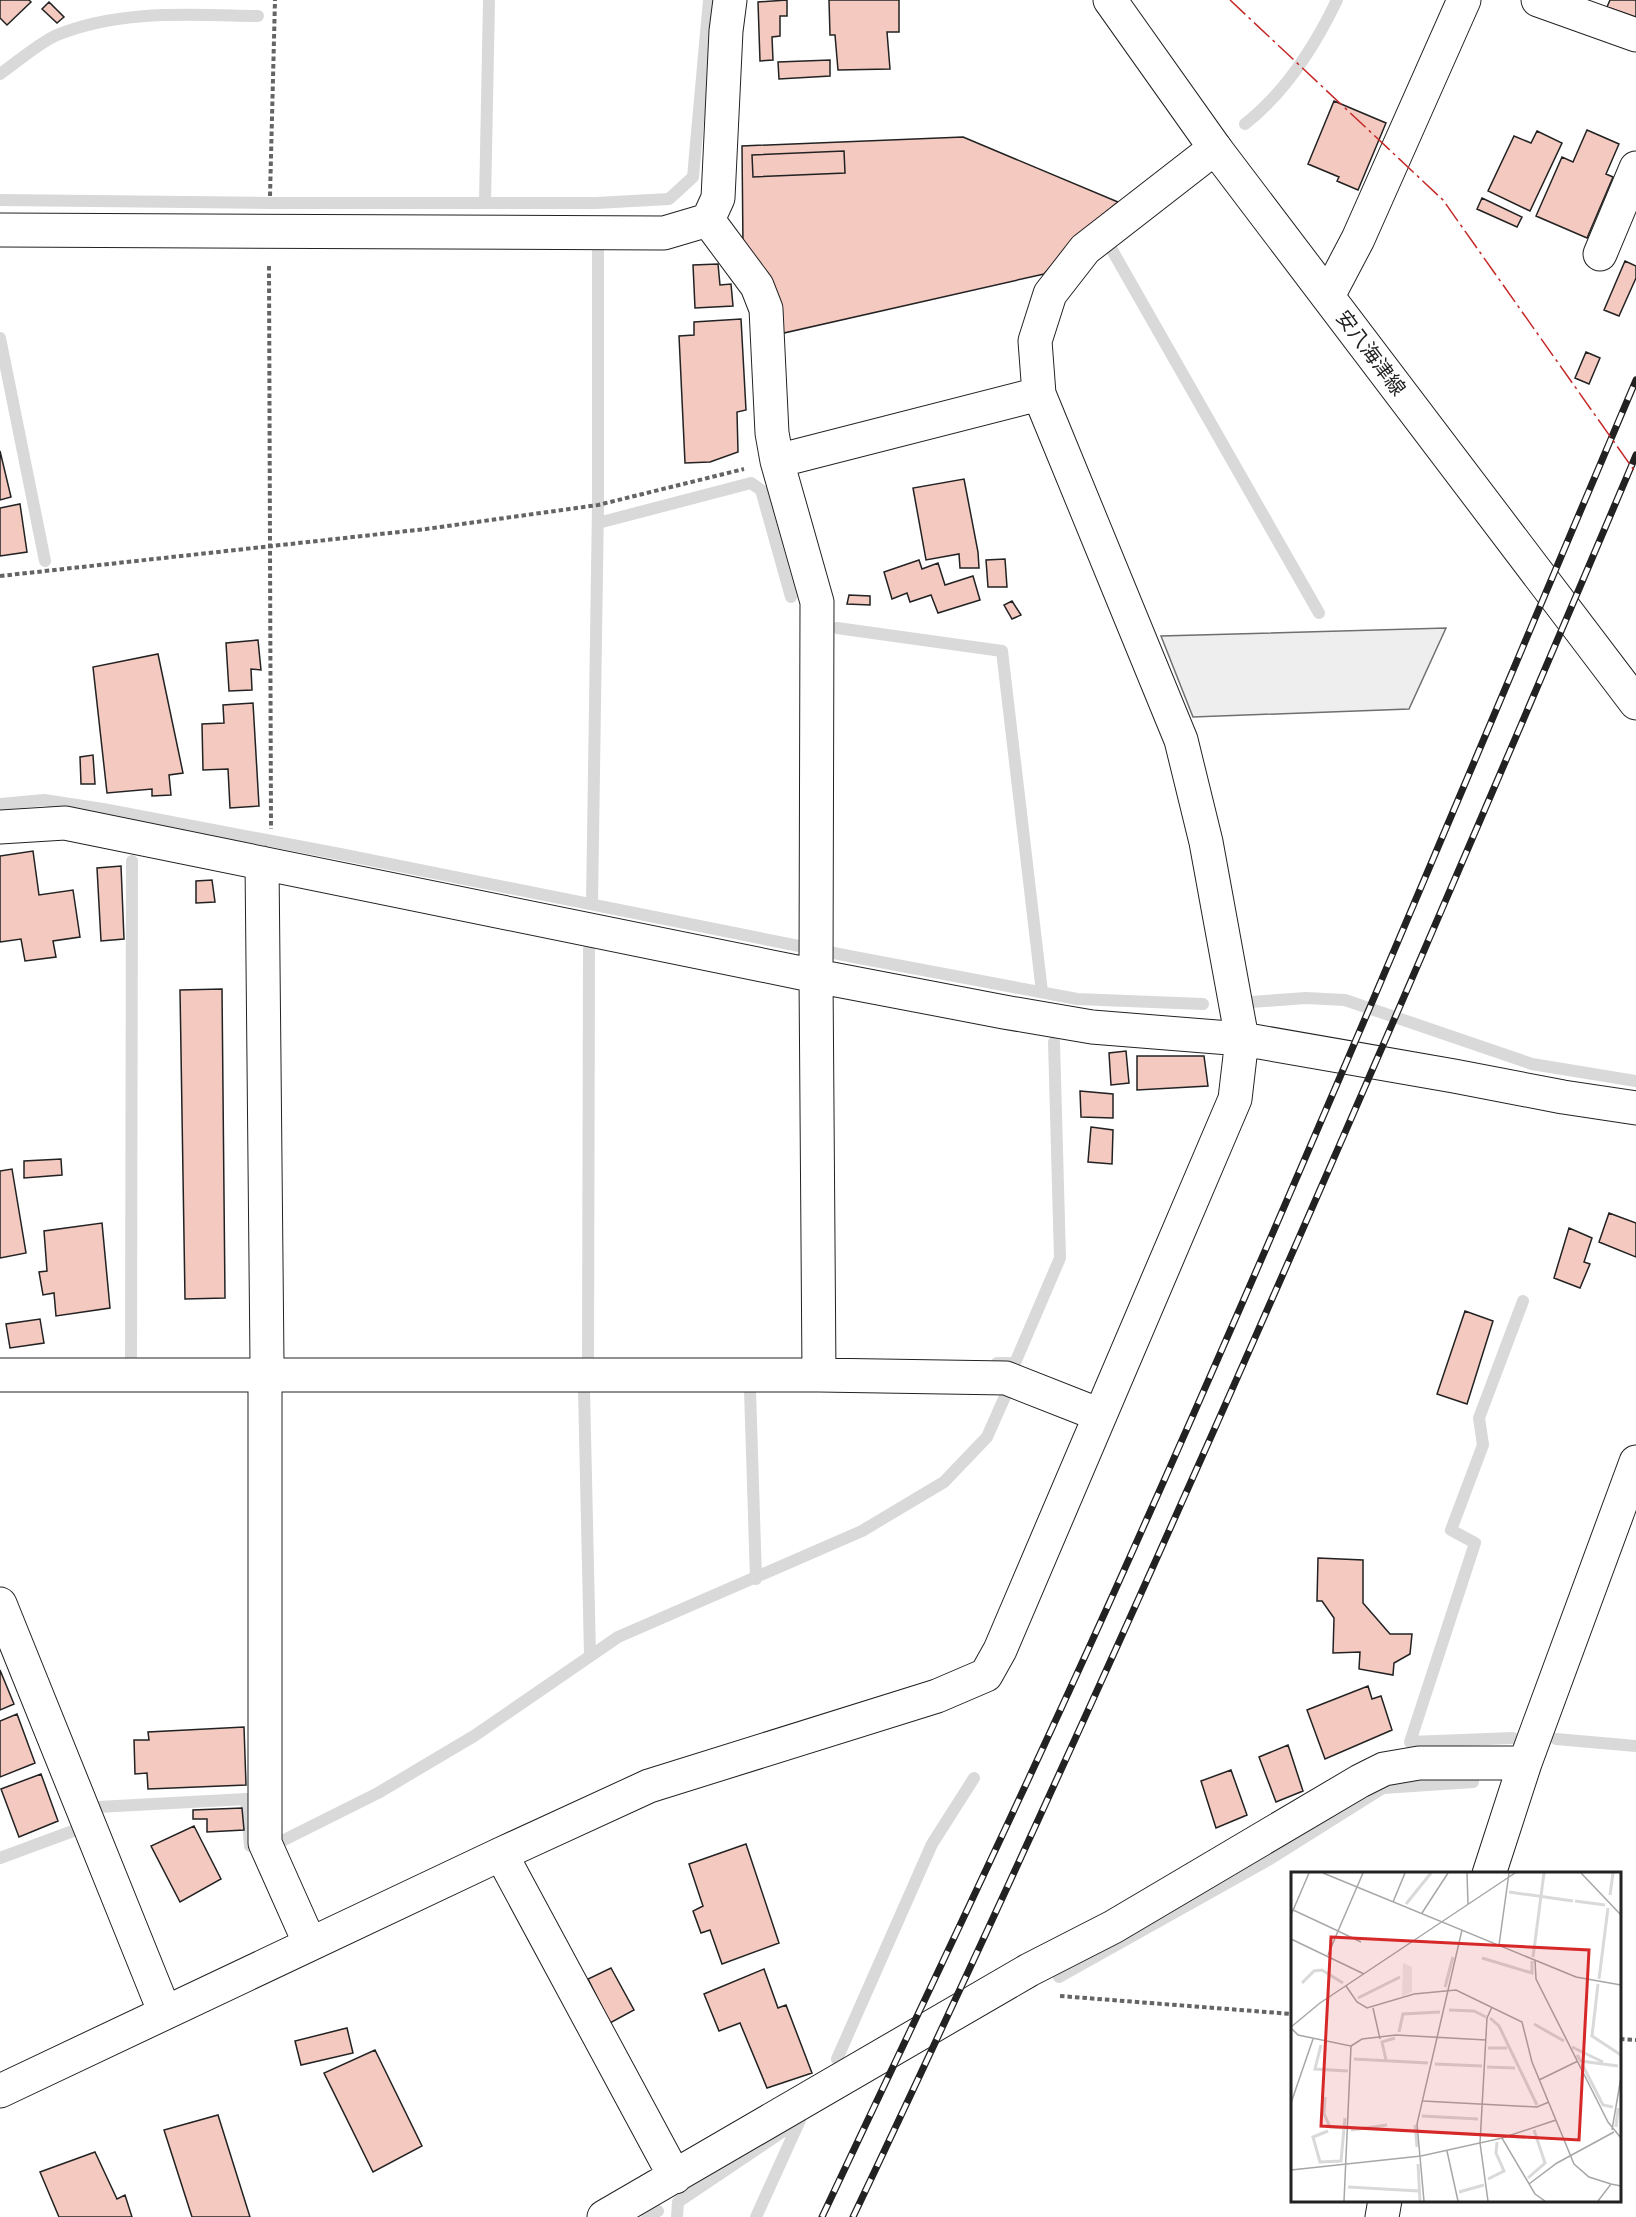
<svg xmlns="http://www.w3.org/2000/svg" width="1636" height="2217" viewBox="0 0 1636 2217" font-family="Poppins,'Noto Sans JP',sans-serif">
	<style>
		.green { fill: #eee; stroke: #6f6f6f; stroke-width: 1.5 }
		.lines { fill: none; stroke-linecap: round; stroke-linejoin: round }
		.stream { stroke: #d9d9d9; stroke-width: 12 }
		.building { fill: #f3c9c0; stroke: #222; stroke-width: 1.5 }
		.street-casing { stroke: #222; stroke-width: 35 }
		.secondary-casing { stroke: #222; stroke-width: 35 }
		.path { stroke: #646464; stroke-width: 4; stroke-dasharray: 4.5 3; stroke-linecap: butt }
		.street { stroke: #fff; stroke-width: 33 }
		.secondary { stroke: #fff; stroke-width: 33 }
		.rail-casing { stroke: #222; stroke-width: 7 }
		.rail { stroke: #fff; stroke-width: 4.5; stroke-dasharray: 14; stroke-linecap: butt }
		.power { stroke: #c62828; stroke-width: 1.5; stroke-dasharray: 21 4.5 3 4.5; stroke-linecap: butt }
		.labels { text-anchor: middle; stroke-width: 4.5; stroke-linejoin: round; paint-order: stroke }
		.street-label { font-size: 20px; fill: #222; stroke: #fff }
		.inset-river { fill: none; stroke: #d9d9d9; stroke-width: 3 }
		.inset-road { fill: none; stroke: #a7a7a7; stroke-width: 1.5 }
		.view { fill: #d62828; fill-opacity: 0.15; stroke: #d62828; stroke-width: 3 }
		.inset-edge { fill: none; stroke: #222; stroke-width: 3 }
	</style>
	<rect width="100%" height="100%" fill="#fff"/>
	<path class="green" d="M1446 628 1409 709 1193 717 1161 636Z"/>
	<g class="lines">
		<path class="stream" d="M0 74C16 63 40 42 57 35 121 9 191 15 258 16
			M1245 124C1286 92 1315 46 1337 0
			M0 200 270 203H596L669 199 693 177 709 0
			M485 203 489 0
			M1112 250 1319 613
			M0 338 45 561
			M598 523 751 483 761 490 791 597
			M837 628 1002 651 1042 992
			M0 804 44 800 103 809 340 854 854 957 1077 999 1203 1004
			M592 904 598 505V248
			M1251 1002 1306 998 1345 1000 1532 1064 1636 1081
			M131 1362 132 861
			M588 1362 589 949
			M997 1363H1015L1060 1258 1054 1042
			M584 1389 590 1655
			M750 1390 756 1579
			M1513 1738 1410 1742 1475 1543 1451 1530 1483 1445 1479 1418 1523 1301
			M1556 1739 1636 1746
			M98 1807 246 1799 250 1846
			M278 1843 378 1793 474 1736 618 1637 862 1531 944 1482 987 1437 1007 1392
			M0 1858 73 1831
			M1059 1977 1270 1859 1383 1788 1473 1782
			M837 2059 932 1844 974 1778
			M647 2217 658 2211
			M677 2217 678 2202 791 2126
			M756 2217 800 2120"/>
	</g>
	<path class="building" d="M0 0H29L31 2 7 25 0 18Z
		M787 0V16H780V36L772 37 773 60 760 61 758 2Z
		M829 0H899V32H887L890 69 838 70 835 35H830Z
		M1610 0H1636V17L1607 7Z
		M49 2 64 17 57 23 42 9Z
		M830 60V76L779 79 778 62Z
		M1334 101 1386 123 1358 190 1337 181 1339 177 1308 164Z
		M1587 130 1619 144 1606 174 1613 177 1587 238 1536 216 1562 157 1573 162Z
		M1537 131 1562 143 1530 211 1488 191 1514 136 1531 143Z
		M963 137 1118 202 1078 235 1044 274 775 335 743 246 742 146Z
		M844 151 845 173 753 177 752 155Z
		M1482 198 1522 217 1517 227 1477 209Z
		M1625 261 1636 266V278L1619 316 1604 310Z
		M718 264 720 285 731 284 733 306 695 308 693 265Z
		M741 319 746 410 737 412 738 452 710 462 685 463 679 336 694 335V322Z
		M1586 352 1600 358 1589 384 1575 378Z
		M0 451 11 497 0 500Z
		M964 479 978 552 979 568H960L959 554 926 560 913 488Z
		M20 504 27 552 0 556V508Z
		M1005 559 1007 587H988L986 560Z
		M919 560 922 569 938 563 945 585 973 576 980 600 938 613 931 595 910 602 907 593 892 599 884 572Z
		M849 595 870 596V605L847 604Z
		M1012 601 1021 615 1012 619 1004 605Z
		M258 640 261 670 251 669 252 690 229 691 226 643Z
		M158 654 183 773 169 775 171 795 152 796V789L107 793 93 667Z
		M253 703 259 806 230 808 228 769 203 770 202 724 224 723 223 705Z
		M93 755 95 784H81L80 757Z
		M33 851 39 895 73 890 80 937 53 941 56 957 25 961 21 939 0 942V856Z
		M121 866 124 939 101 941 97 868Z
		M212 880 215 902 196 903V881Z
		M222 989 225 1298 185 1299 180 990Z
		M1126 1051 1129 1083 1111 1085 1109 1053Z
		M1137 1056H1204L1208 1086 1137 1090Z
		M1080 1091 1113 1094V1118L1081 1117Z
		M1091 1127 1113 1130 1112 1164 1088 1162Z
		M61 1159 62 1175 24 1178V1161Z
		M12 1169 26 1253 0 1258V1171Z
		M1609 1213 1636 1223V1257L1599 1242Z
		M102 1223 110 1308 56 1316 54 1293 43 1295 39 1272 47 1271 44 1231Z
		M1569 1228 1592 1238 1584 1262 1590 1264 1580 1288 1554 1278Z
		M1465 1311 1493 1321 1467 1404 1437 1394Z
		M40 1319 44 1343 10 1348 6 1324Z
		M1318 1558 1363 1560V1603L1390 1634H1412L1410 1654 1394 1663 1393 1675 1359 1669 1360 1652 1333 1653 1334 1618 1322 1601H1317Z
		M0 1670 14 1704 0 1710Z
		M1368 1686 1372 1699 1381 1696 1392 1730 1325 1759 1307 1710Z
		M17 1714 35 1763 0 1777V1721Z
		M244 1727 246 1785 148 1789 147 1773 135 1774 134 1740H149L148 1732Z
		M1288 1745 1303 1791 1276 1802 1259 1757Z
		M1231 1770 1247 1815 1216 1828 1201 1781Z
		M41 1774 58 1821 19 1837 1 1789Z
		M242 1808 244 1830 207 1832V1819H193V1810Z
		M194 1826 221 1879 180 1902 151 1846Z
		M746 1844 779 1943 722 1964 710 1930 701 1933 693 1911 703 1906 689 1864Z
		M611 1968 634 2010 610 2023 588 1979Z
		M764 1969 778 2008 786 2005 812 2073 767 2088 740 2023 719 2031 704 1994Z
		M347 2028 353 2053 301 2065 295 2041Z
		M375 2050 422 2146 373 2172 324 2073Z
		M218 2115 250 2217H192L164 2130Z
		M95 2152 117 2199 125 2195 132 2217H59L40 2172Z"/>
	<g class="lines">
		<g class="street-casing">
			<path id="street" d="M1538 0 1636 35
				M708 220 757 286 766 309 772 433 777 461 817 602 816 976 819 1375
				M0 230 664 233 708 220 718 198 726 31 730 0
				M1600 254 1636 168
				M1328 296 1358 239 1464 0
				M777 461 1039 394
				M0 827 65 823 816 976 1004 1012 1092 1027 1242 1039 1454 1076 1563 1097 1636 1108
				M262 863 267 1362 265 1374V1843L310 1944
				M0 1375H819L1006 1378 1100 1415
				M0 1604 165 2013
				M501 1854 675 2177
				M1489 1874 1525 1763 1636 1462
				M0 2091 501 1854 649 1786 937 1696 986 1675 1000 1650 1235 1099 1242 1039 1206 842 1181 740 1039 394 1035 341 1050 294 1085 249 1215 148
				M604 2217 1029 1970 1113 1927 1360 1781 1384 1769 1419 1763H1525
				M1382 2217 1385 2200"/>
		</g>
		<g class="secondary-casing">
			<path id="secondary" d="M1110 0 1215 148 1636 703"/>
		</g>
		<path class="path" d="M270 196 275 0
			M269 266 271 829
			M0 576 426 529 598 505 744 469
			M1060 1996 1292 2014
			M1620 2039 1636 2040"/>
		<use href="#street" class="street"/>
		<use href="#secondary" class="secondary"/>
		<g class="rail-casing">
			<path id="rail" d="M822 2217C931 1986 1042 1755 1146 1521 1315 1143 1474 761 1636 380
				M853 2217C1129 1636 1385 1047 1636 455"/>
		</g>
		<use href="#rail" class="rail"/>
		<path class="power" d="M1230 0 1443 200 1636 473"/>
	</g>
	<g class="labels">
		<g class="street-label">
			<text transform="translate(1371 353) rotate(53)" y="7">安八海津線</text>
		</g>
	</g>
	<g transform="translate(1291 1872)">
		<rect width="330" height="330" fill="#fff"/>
		<path d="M112 91 121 95V120L111 124Z" fill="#eee"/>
		<path class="inset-river" d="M218 20 282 29M319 23 322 1M284 29 314 33M115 32 140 1M242 85 253 1M191 86 241 101V89M308 107 317 36M11 111 23 99 31 98 52 111M307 112 301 164 330 183M154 115 162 85M67 126 109 105M158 138 183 139 195 145M199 146 208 154 246 233M243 152 273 169M108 160 112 142 149 140M30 173 24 197 57 199M281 175 312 190M197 176H216M286 183 290 189 327 194M63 187 137 191M95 188 91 170 104 166M144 192 191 194M291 192 312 233 322 235M196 195 224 196M34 225 33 242 39 255 54 256M131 244 187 247M124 253 126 275M325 255 327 236M60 258 96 253M37 259 22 265 29 290 50 289 54 246M127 292 129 329M237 306 254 291 243 258M197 307 213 299 205 281 206 270M57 315 128 319M168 320 193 313"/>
		<path class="inset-road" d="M32 1 285 105 330 113M176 1 177 32M290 1 330 43M102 30 114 1M0 37 47 59 72 1M131 41 157 1M0 43 18 1M0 67 73 102M208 73 218 1M37 83 47 59 70 70M244 88 245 107 317 250 330 266M55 114 66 130 76 136 123 122 165 118 231 150 241 190 283 292 298 305 320 312M82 136 89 167M0 155 29 131 224 1M0 156 7 163 60 174 53 329M60 174 71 167 105 163 195 168M248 208 287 189M132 229 246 235 258 230M0 231 22 167M321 258 330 205M211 266 265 248M156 279 167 329M0 298 130 284 211 266 244 322 254 329M238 312 266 291 323 260M133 329 126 252 171 58M197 329 189 271 196 146 201 135M307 329 320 312 330 314"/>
		<path class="view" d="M40 65 298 78 288 268 30 254Z"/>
		<rect width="330" height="330" class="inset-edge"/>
	</g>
</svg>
